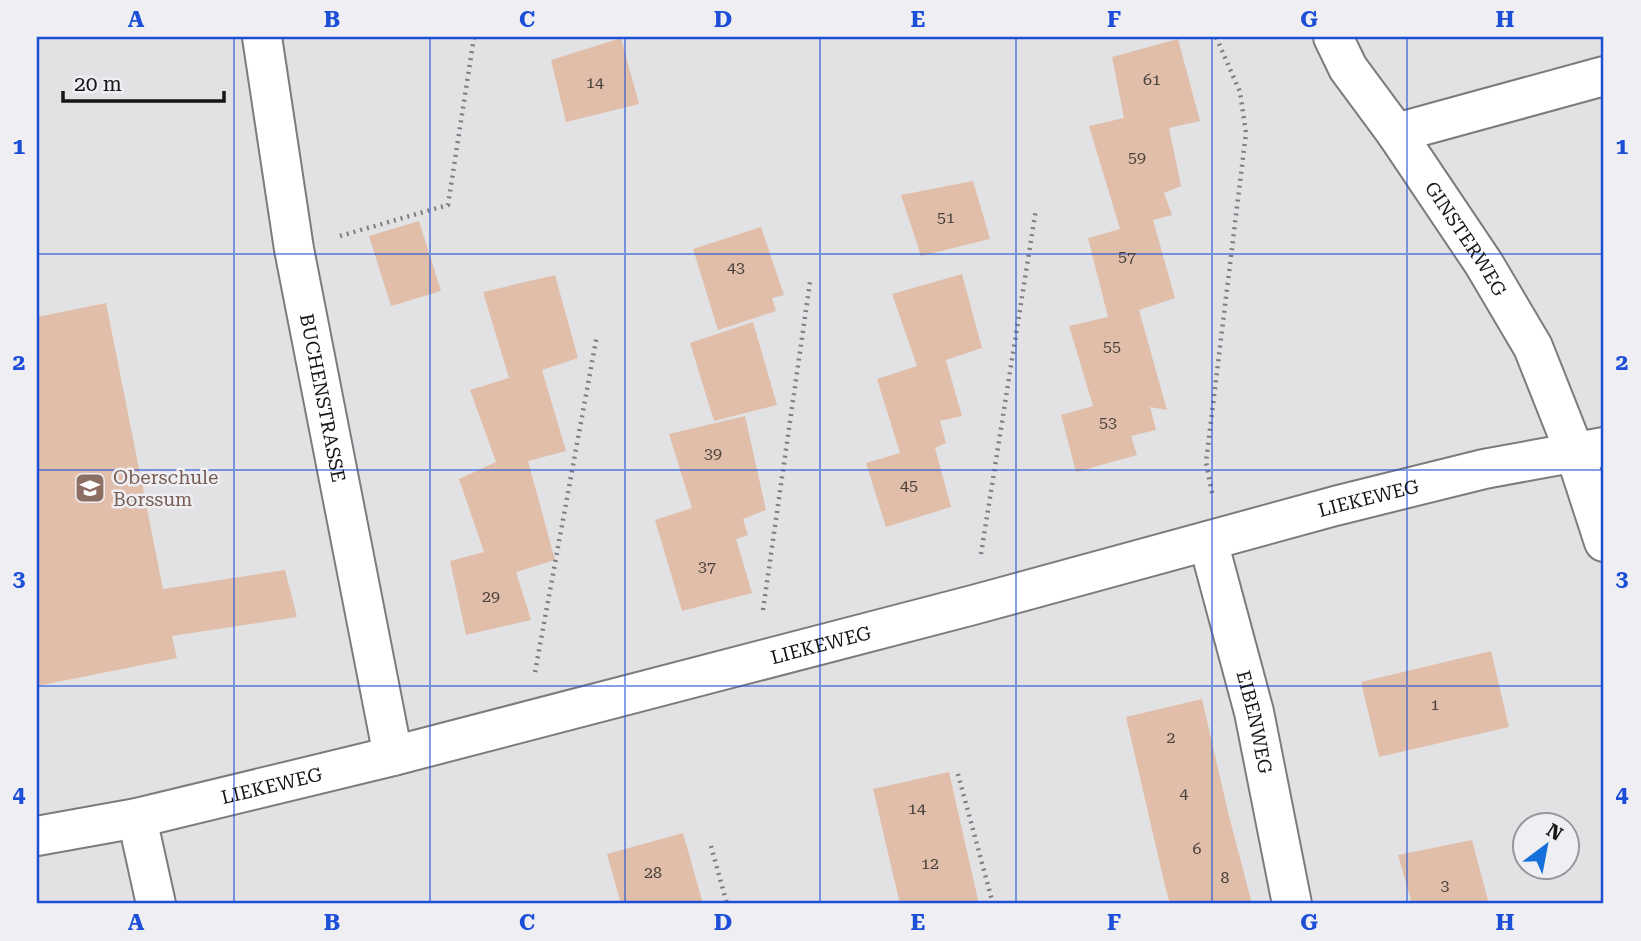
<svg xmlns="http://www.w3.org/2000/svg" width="1641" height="941" viewBox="0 0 1641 941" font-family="'Roboto Serif',serif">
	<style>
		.building { fill: #e0bea9 }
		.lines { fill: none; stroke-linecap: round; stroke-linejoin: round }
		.street-casing { stroke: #7c7c7f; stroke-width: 42 }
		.path { stroke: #7e7e80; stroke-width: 4.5; stroke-dasharray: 2 5; stroke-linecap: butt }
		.street { stroke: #fff; stroke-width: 38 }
		.grid { fill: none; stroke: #1d4ed8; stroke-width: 2; stroke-opacity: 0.55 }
		.labels { text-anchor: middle; stroke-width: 5; stroke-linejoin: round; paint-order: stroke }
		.number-label { font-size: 16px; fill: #48403c }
		.street-label { font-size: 19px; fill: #161617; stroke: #efeff3 }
		.education-label { font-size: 19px; fill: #785e54; stroke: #efeff3; text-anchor: start }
		.neatline { fill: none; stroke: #1d4ed8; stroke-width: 2.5 }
		.grid-label { font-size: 23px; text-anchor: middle; font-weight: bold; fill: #1d4ed8 }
	</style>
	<rect width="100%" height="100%" fill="#e2e2e5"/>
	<path class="building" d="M621 38 639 104 566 122 551 60Z
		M1178 39 1200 121 1169 128 1181 186 1164 193 1172 215 1153 220 1175 298 1139 310 1167 410 1150 407 1156 430 1131 436 1137 455 1076 472 1061 415 1093 406 1069 326 1108 317 1088 238 1120 229 1089 126 1124 118 1112 57Z
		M973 181 990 239 921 256 901 195Z
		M419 221 441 291 391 306 369 236Z
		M761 227 784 295 772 298 776 311 718 330 693 249Z
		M962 274 982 348 946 360 962 416 940 421 946 443 935 448 951 507 886 527 866 463 900 453 877 379 917 366 892 294Z
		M555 275 578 358 542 370 566 451 528 461 555 560 516 572 531 620 466 635 450 561 484 552 459 479 496 462 470 390 509 378 483 292Z
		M106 303 163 589 285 570 297 617 172 636 177 658 37 686V317Z
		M753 322 777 405 714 421 690 343Z
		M745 416 766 510 743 519 748 535 736 539 752 593 682 611 655 520 692 508 669 434Z
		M1491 651 1509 727 1379 757 1361 682Z
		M1202 699 1228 812 1252 904H1170L1165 886 1126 717Z
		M949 772 979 904H900L873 789Z
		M683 833 703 904H621L607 854Z
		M1472 840 1489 904H1412L1398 855Z"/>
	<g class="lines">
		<g class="street-casing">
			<g id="street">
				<path id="s1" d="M262 37 294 249 393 756"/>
				<path id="s2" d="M1333 37 1348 68 1396 133 1484 264 1533 347 1575 453 1604 542"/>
				<path d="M1396 133 1604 76"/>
				<path id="s3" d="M1208 541 1254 712 1292 904"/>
				<path d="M137 818 156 904"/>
				<path id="s4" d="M37 836 137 818 393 756 973 605 1335 506 1484 469 1604 447"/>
			</g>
		</g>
		<path class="path" d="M340 236 448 205 474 37
			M1212 493 1206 462 1246 133 1240 92 1216 37
			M981 554 1036 209
			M763 610 810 282
			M535 672 597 335
			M958 774 993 904
			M711 846 727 904"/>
		<use href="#street" class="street"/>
	</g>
	<path class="grid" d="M234 37V904M430 37V904M625 37V904M820 37V904M1016 37V904M1212 37V904M1407 37V904M37 254H1604M37 470H1604M37 686H1604"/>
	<defs>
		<g id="school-square" transform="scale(1.575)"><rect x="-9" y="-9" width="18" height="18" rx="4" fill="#8d6e63" stroke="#efeff3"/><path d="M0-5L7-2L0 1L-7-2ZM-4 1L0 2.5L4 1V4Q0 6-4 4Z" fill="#fff"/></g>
	</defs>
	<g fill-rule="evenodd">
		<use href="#school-square" x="90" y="488"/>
	</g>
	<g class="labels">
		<g class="number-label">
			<text x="1152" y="85">61</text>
			<text x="595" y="88">14</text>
			<text x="1137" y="163">59</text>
			<text x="946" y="223">51</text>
			<text x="1127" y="262">57</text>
			<text x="736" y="273">43</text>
			<text x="1112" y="352">55</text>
			<text x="1108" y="428">53</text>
			<text x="713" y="459">39</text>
			<text x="909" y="491">45</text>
			<text x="707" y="572">37</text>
			<text x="491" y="602">29</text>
			<text x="1435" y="710">1</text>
			<text x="1171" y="743">2</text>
			<text x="1184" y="799">4</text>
			<text x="917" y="814">14</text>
			<text x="1197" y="854">6</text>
			<text x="930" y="869">12</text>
			<text x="653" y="878">28</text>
			<text x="1225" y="883">8</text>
			<text x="1445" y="891">3</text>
		</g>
		<g class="street-label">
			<text dy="7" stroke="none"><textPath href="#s2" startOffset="242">GINSTERWEG</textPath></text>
			<text dy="7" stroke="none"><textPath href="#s1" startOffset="366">BUCHENSTRASSE</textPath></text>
			<text dy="7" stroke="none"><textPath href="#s4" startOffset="1374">LIEKEWEG</textPath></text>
			<text dy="7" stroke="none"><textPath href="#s4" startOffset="807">LIEKEWEG</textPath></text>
			<text dy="7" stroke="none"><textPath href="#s3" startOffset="187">EIBENWEG</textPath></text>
			<text dy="7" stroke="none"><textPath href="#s4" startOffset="240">LIEKEWEG</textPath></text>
		</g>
		<g class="education-label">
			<text x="113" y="484">Oberschule<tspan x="113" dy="22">Borssum</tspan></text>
		</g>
	</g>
	<rect width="1641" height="941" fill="none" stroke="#efeff3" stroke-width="77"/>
	<g transform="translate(1546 846) rotate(32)"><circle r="33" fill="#efeff3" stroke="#98989b" stroke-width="2"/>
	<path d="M0-5L12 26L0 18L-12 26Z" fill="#1570da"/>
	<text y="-10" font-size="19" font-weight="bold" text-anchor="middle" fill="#161617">N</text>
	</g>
	<path d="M63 91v10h161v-10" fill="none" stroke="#161617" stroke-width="3.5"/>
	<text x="74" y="91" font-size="21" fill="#161617" stroke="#efeff3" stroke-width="5" paint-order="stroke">20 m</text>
	<rect x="38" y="38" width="1564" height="864" class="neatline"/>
	<g class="grid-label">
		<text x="136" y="27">A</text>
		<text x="332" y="27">B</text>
		<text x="527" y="27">C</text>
		<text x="723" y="27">D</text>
		<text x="918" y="27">E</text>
		<text x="1114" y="27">F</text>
		<text x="1309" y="27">G</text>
		<text x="1505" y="27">H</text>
		<text x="19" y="154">1</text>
		<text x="1622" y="154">1</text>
		<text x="19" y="370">2</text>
		<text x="1622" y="370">2</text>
		<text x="19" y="586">3</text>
		<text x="1622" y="586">3</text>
		<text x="19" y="802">4</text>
		<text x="1622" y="802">4</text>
		<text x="136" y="930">A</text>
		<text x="332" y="930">B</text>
		<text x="527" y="930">C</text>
		<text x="723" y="930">D</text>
		<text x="918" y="930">E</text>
		<text x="1114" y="930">F</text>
		<text x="1309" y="930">G</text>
		<text x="1505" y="930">H</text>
	</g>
</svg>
